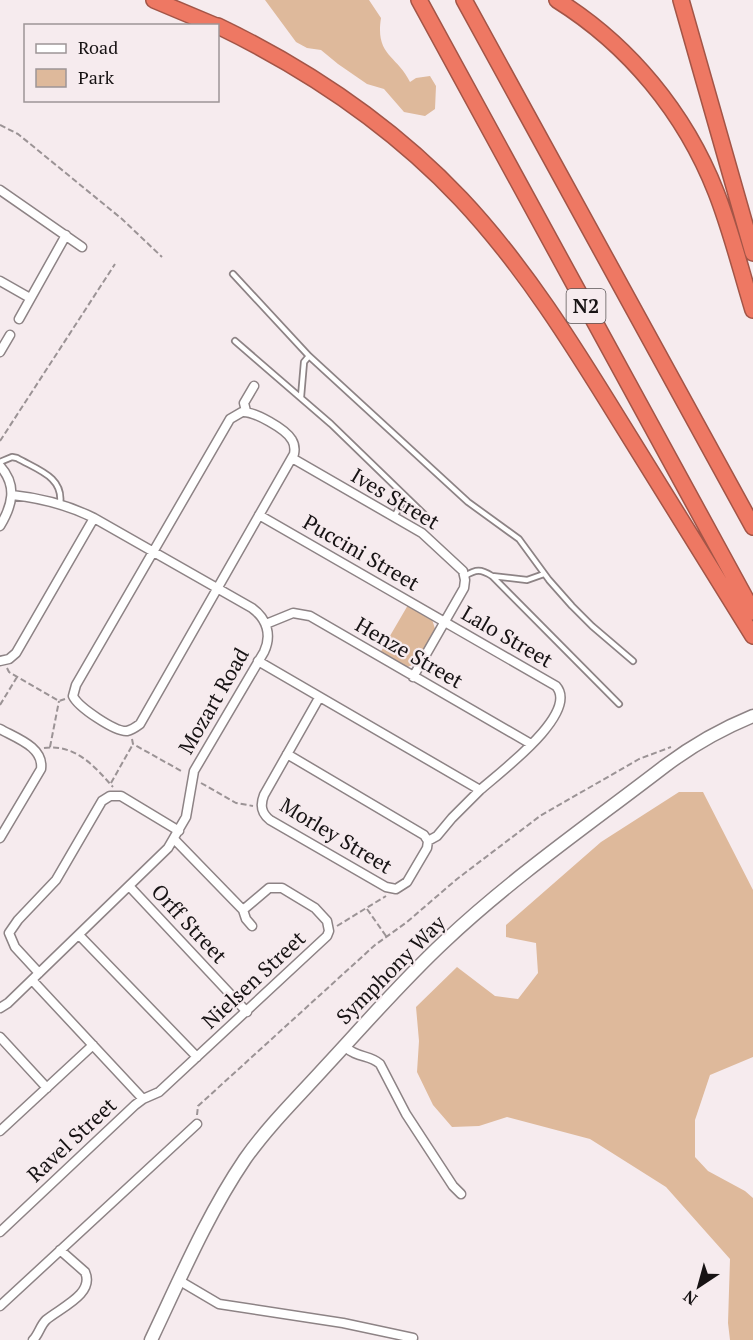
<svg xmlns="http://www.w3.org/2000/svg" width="753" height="1340" viewBox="0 0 753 1340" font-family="'PT Serif',serif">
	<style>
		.green { fill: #deb99b }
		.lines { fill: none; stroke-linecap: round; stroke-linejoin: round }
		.service-casing { stroke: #8d8385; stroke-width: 8 }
		.minor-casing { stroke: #8d8385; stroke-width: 11 }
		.secondary-casing { stroke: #8d8385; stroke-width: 15 }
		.motorway-casing { stroke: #a35547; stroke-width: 18 }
		.path { stroke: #9b9395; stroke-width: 2; stroke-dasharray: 6 3; stroke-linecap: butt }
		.service { stroke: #fff; stroke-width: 4.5 }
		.minor { stroke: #fff; stroke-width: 8 }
		.secondary { stroke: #fff; stroke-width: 12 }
		.motorway { stroke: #ee7863; stroke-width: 15 }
		.labels { text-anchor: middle; stroke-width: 4.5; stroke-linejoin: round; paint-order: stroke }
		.shield { fill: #f6ebee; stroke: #5a5455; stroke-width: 1.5 }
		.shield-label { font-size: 20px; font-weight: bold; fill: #171314 }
		.street-label { font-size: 21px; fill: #171314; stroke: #f6ebee }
	</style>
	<rect width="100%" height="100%" fill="#f6ebee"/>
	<path class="green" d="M265 0H369L381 18C375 56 397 55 410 82L416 78 430 76 436 86 435 109 425 116 404 112 384 89 367 84 338 64 321 50 307 48 296 42Z
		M408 605 432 619 435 629 416 663 408 667 380 653Z
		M679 792H703L753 890V1057L710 1075 695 1120V1157L708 1171 745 1191 753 1198V1340H730L728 1323 730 1259 666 1187 590 1139 507 1117 479 1126 452 1127 433 1105 417 1072 419 1041 416 1007 457 967 495 996 518 999 538 973 536 943 506 937V925L601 842Z"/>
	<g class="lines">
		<g class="service-casing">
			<path id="service" d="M233 274 309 356 468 502 519 539 549 580 572 606 592 626 633 661
				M235 341 331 424 430 520
				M301 397 304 362 309 356
				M0 462 12 457 17 458C38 470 64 477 60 504
				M394 517 405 497
				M465 576C476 569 481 569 492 576L619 704
				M492 576 527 580 544 574"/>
		</g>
		<g class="minor-casing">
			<path id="minor" d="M0 190 82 247
				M0 281 30 298
				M19 319 66 235
				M0 352 10 335
				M246 411 244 403 254 386
				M242 412C254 411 286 429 292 440 295 445 295 449 294 454L140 724C136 727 132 730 127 731 115 732 78 707 73 696L76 685 230 419Z
				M292 458 422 533 463 571 465 580 464 588 413 677
				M0 466C18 486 12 506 0 526
				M266 624 293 613 310 616 531 744
				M0 661 9 659 16 653 94 518
				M258 661 480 790C499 773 580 713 556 686L259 515
				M0 729C16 738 44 747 41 769L0 838
				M287 754 424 835 428 841 427 848 407 882 396 889 386 887 270 820C261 813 260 805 264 795L319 698
				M428 841 437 836 452 818 480 790
				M130 887 247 1012
				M243 910 246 919 252 926
				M79 935 197 1057
				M39 973 15 947 9 933 18 920 56 880 102 801 110 796H121L179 831
				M32 980 143 1099
				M0 1008 8 1003 168 848 186 817 194 771 264 652C272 635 267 619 252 608L94 518C68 505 41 498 12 495
				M0 1037 47 1088
				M344 1046C358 1059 369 1054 380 1064L406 1114 453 1186 461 1194
				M0 1131 93 1045
				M0 1232 135 1105 143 1099 159 1092 327 936 329 931 327 921 315 908 282 888H269L243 910 174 839
				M180 1281 219 1304 343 1323 413 1338
				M0 1306 197 1124
				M33 1340C39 1334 40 1326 46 1320 60 1308 95 1294 85 1272L60 1250"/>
		</g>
		<g class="secondary-casing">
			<path id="secondary" d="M151 1340C180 1279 207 1215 245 1159 269 1125 298 1097 326 1066 365 1024 403 980 445 941 513 877 591 823 665 766 693 745 721 729 753 716"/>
		</g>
		<g class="motorway-casing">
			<path id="motorway" d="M154 0 216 26
				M419 0 753 612
				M464 0 753 527
				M557 0C629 45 685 113 716 192 731 230 741 271 753 310
				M681 0 753 253
				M218 26C307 69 392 126 461 199 524 266 573 345 621 423 665 494 709 565 753 636"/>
		</g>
		<path class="path" d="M0 125 18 134 122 219 162 257
			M0 441 115 264
			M7 668 9 672 59 701 65 699
			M0 705 17 677
			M132 739 133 744 183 772
			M50 747 59 701
			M44 748C76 744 94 766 113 787
			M111 783 133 744
			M201 783 236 803 253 806
			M367 909 386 936
			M337 926 386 896
			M197 1115 198 1106 375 945 407 922 457 879 540 816 639 759 671 747"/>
		<use href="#service" class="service"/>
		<use href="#minor" class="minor"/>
		<use href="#secondary" class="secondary"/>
		<use href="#motorway" class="motorway"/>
	</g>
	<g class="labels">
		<rect class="shield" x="566.5" y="289" width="39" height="34" rx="4.5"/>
		<g class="shield-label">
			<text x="586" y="313">N2</text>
		</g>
		<g class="street-label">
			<text transform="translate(395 499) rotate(31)" y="7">Ives Street</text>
			<text transform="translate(361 553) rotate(30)" y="7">Puccini Street</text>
			<text transform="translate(507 637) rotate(30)" y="7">Lalo Street</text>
			<text transform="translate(409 653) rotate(30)" y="7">Henze Street</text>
			<text transform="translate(214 701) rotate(-60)" y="7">Mozart Road</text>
			<text transform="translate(336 836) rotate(31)" y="7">Morley Street</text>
			<text transform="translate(189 924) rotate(47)" y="7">Orff Street</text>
			<text transform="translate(391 970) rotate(-45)" y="7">Symphony Way</text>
			<text transform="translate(254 980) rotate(-43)" y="7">Nielsen Street</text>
			<text transform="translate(72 1140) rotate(-43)" y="7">Ravel Street</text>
		</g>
	</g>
	<rect x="24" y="24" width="195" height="78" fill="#f6ebee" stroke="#9d9597" stroke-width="1.5"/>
	<rect x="36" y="44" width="30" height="9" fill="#ffffff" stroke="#9d9597" stroke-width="1.5"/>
	<text x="78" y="54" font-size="18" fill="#171314">Road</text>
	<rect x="36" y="69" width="30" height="18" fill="#deb99b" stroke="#9d9597" stroke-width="1.5"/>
	<text x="78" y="84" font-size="18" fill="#171314">Park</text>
	<g transform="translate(699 1286) rotate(216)" stroke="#f6ebee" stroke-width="4.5" paint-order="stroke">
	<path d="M0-4.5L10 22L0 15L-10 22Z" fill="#171314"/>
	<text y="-9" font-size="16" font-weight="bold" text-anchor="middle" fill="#171314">N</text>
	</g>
</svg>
